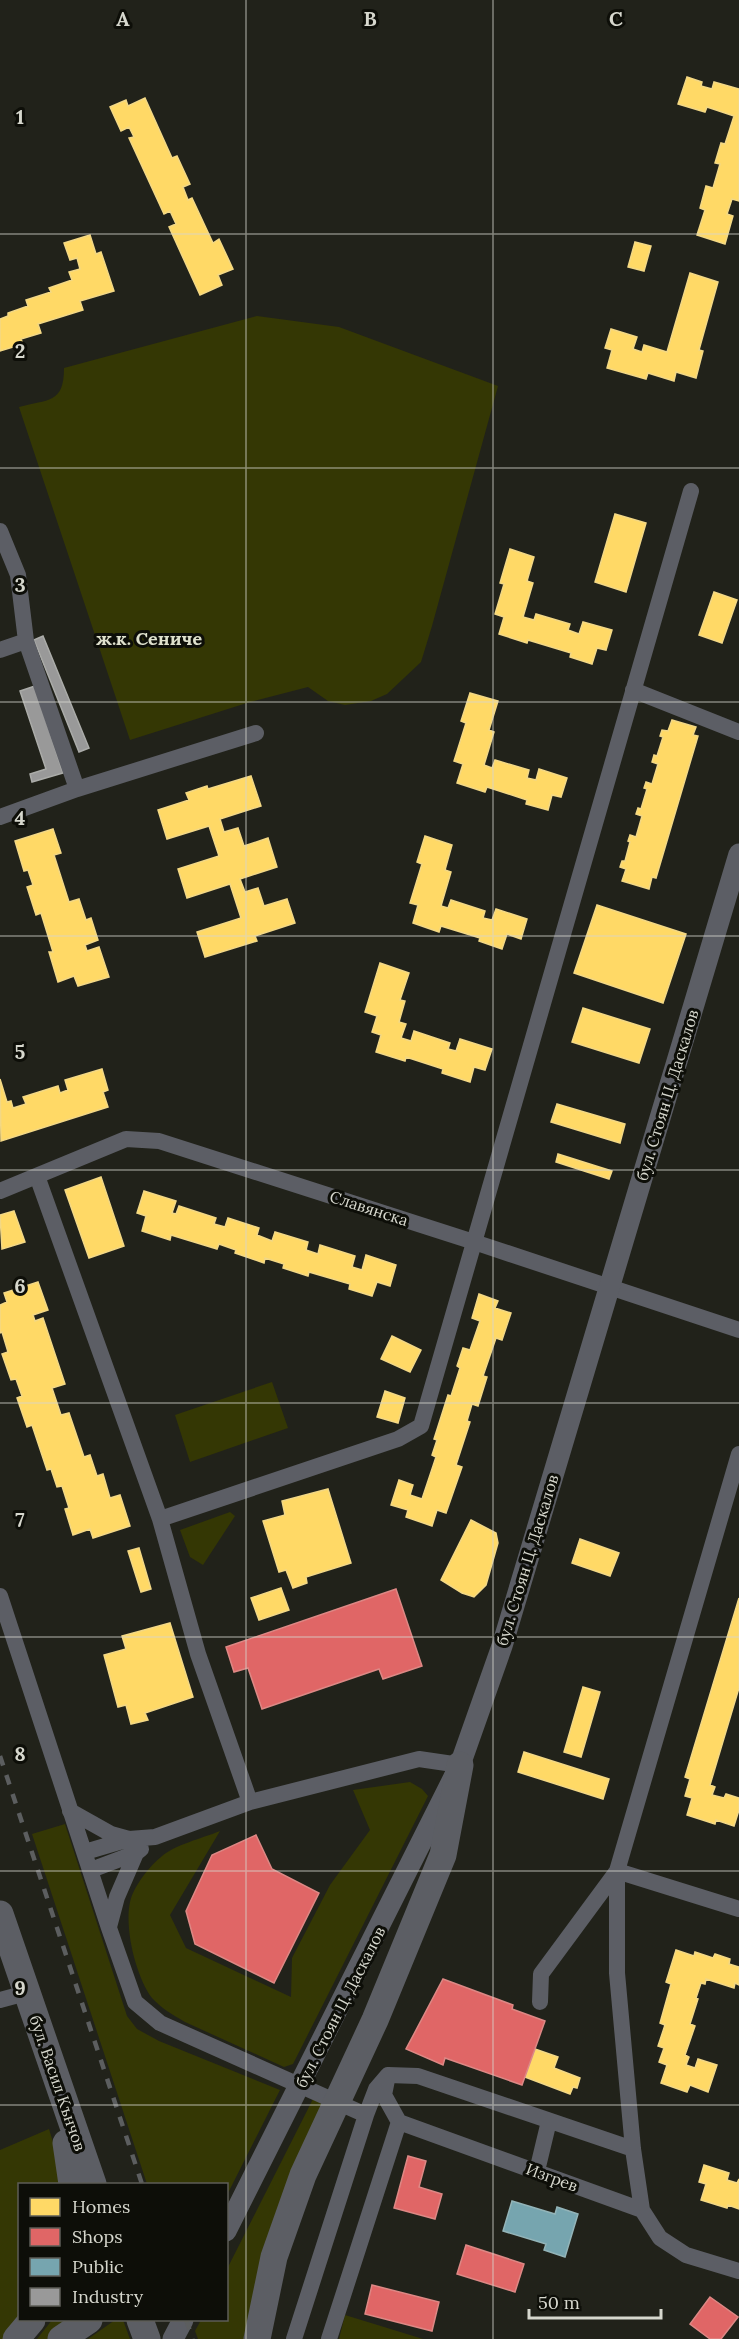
<svg xmlns="http://www.w3.org/2000/svg" width="739" height="2339" viewBox="0 0 739 2339" font-family="Lora,serif">
	<style>
		.green { fill: #343704 }
		.homes { fill: #ffd966; stroke: #f3d885; stroke-width: 1.5 }
		.shops { fill: #e06666; stroke: #dd8885; stroke-width: 1.5 }
		.public { fill: #76a5af; stroke: #93b4b8; stroke-width: 1.5 }
		.industry { fill: #999; stroke: #abaca9; stroke-width: 1.5 }
		.lines { fill: none; stroke-linecap: round; stroke-linejoin: round }
		.minor { stroke: #5c5e65; stroke-width: 16 }
		.tertiary { stroke: #5c5e65; stroke-width: 21 }
		.primary { stroke: #5c5e64; stroke-width: 27 }
		.rail { stroke: #5c5e5f; stroke-width: 4.5; stroke-dasharray: 10 10; stroke-linecap: butt }
		.grid { fill: none; stroke: #d6d7cd; stroke-width: 1.5; stroke-opacity: 0.55 }
		.labels { text-anchor: middle; stroke-width: 6; stroke-linejoin: round; paint-order: stroke }
		.street-label { font-size: 16px; fill: #d6d7cd; stroke: #0d0e08 }
		.neighbourhood-label { font-size: 18px; font-weight: bold; fill: #dfe1cd; stroke: #0d0e08 }
		.grid-label { font-size: 20px; text-anchor: middle; font-weight: bold; fill: #d6d7cd; stroke: #0d0e08; stroke-width: 6; stroke-linejoin: round; paint-order: stroke }
	</style>
	<rect width="100%" height="100%" fill="#21221a"/>
	<path class="green" d="M257 316 339 327 498 386 432 626 421 662 387 694 371 701 345 705 328 701 308 687 250 702 130 740 19 407C48 399 64 404 64 368Z
		M272 1382 288 1428 190 1462 175 1415Z
		M230 1512 235 1516 203 1565 190 1557 180 1530Z
		M410 1782 422 1789 428 1796 293 2064 284 2067 185 2022C173 2015 161 2008 152 1998 135 1976 121 1918 133 1893 139 1880 150 1866 161 1857 174 1845 203 1838 220 1831L170 1915 186 1948 291 1997 292 1958 330 1885 370 1830 353 1790Z
		M65 1824 127 2016 137 2029 159 2041 280 2090 227 2195 226 2184H147L32 1834Z
		M313 2099 326 2104 249 2339H198L195 2331 201 2320H226L227 2269Z
		M49 2129 57 2155 62 2184H20V2320L4 2339H0V2150Z
		M345 2315 423 2339H339Z
		M52 2320H80L55 2339H37Z
		M115 2320H123L130 2339H88Z"/>
	<path class="homes" d="M687 77 702 82 701 86 712 89 714 82 739 89V201L732 199 727 214 733 216 725 244 697 235 705 210 700 208 706 186 713 188 720 164 715 163 721 143 725 144 734 116 707 107 705 112 678 104Z
		M145 98 172 158 177 156 190 184 183 187 188 200 192 198 213 243 219 239 233 269 218 275 222 285 200 295 169 227 176 224 170 211 164 214 129 138 134 137 129 127 121 131 110 107 126 100 128 106Z
		M90 235 96 254 101 252 114 291 80 301 83 310 38 324 41 333 21 339 23 344 0 351V319L8 316V313L28 306 26 300 51 292 49 288 72 280 69 272 80 269 77 258 70 260 64 243Z
		M635 242 651 246 644 271 628 267Z
		M690 273 718 282 699 350 703 351 696 378 676 372 674 381 648 373 646 379 607 368 612 350 605 348 611 329 637 337 633 349 642 352 644 345 667 352Z
		M615 514 646 523 626 592 595 582Z
		M510 549 534 557 527 581 533 583 523 617 534 620 536 614 570 624 568 630 579 634 583 622 612 630 606 650 597 648 592 664 570 657 571 653 528 640 527 643 499 634 504 617 495 614 504 584 500 583Z
		M714 592 737 600 722 643 699 635Z
		M470 693 498 701 489 730 494 732 484 765 492 768 495 760 529 770 527 778 536 780 539 769 567 778 561 797 552 795 548 810 526 804 527 800 487 787 485 792 457 783 463 764 454 761 466 723 461 721Z
		M672 720 696 727 693 735 698 736 656 878 652 877 649 889 622 881 626 869 620 867 622 861H625L630 842 628 841 630 835 636 837 642 816 636 814 638 808 641 809 647 789 644 788 646 782 652 784 658 764 652 762 654 755 657 756 663 737 660 736 662 730 668 731Z
		M251 776 261 806 220 819 224 832 238 828 244 846 268 838 277 867 240 879 245 892 258 888 264 906 287 899 295 923 255 936 257 941 205 957 197 932 241 918 230 884 187 898 178 869 219 856 209 826 167 839 158 810 189 800 186 793 207 786 208 789Z
		M53 829 61 853 54 855 69 902 79 899 86 920 91 918 98 940 85 945 87 951 99 947 109 977 78 986 74 976 58 982 49 952H53L41 913 36 915 27 887 33 885 28 870 24 871 15 841Z
		M425 836 452 845 445 870 451 872 441 906 448 908 451 900 485 911 483 918 492 920 496 909 527 919 521 939 507 934 502 949 479 941 480 938 441 926 439 932 413 923 418 905 410 903 422 864 417 862Z
		M597 905 686 934 663 1003 574 973Z
		M380 963 409 973 400 1000 405 1001 399 1022 406 1024 401 1038 411 1041 414 1031 450 1043 448 1049 456 1051 460 1039 492 1049 485 1070 474 1067 470 1082 442 1073 443 1069 406 1057 405 1061 376 1052 381 1035 372 1032 377 1016 365 1012Z
		M583 1008 650 1029 639 1063 572 1042Z
		M102 1069 108 1090 103 1092 108 1107 1 1141 0 1079 7 1102 11 1101 13 1108 26 1104 23 1097 58 1086 60 1093 68 1090 65 1080Z
		M557 1104 625 1124 620 1143 551 1122Z
		M558 1154 612 1171 609 1179 556 1162Z
		M101 1177 124 1246 89 1258 65 1190Z
		M144 1191 176 1201 172 1213 176 1214 179 1206 216 1218 214 1224 225 1227 228 1218 259 1228 257 1235 272 1241 275 1232 308 1242 306 1250 318 1254 320 1245 355 1256 352 1267 362 1270 366 1255 396 1265 390 1286 377 1282 372 1296 349 1289 350 1284 309 1272 308 1276 283 1268 284 1264 265 1258 264 1263 235 1253 236 1250 219 1244 217 1249 171 1235 170 1240 142 1231 146 1216 137 1213Z
		M14 1211 25 1242 2 1249 0 1215Z
		M38 1282 48 1310 33 1315 35 1321 43 1318 65 1384 52 1388 61 1415 69 1413 84 1457 90 1455 97 1476 103 1474 110 1498 120 1495 130 1526 93 1538 90 1529 73 1535 65 1509 69 1508 62 1486 57 1487 51 1469 47 1470 32 1425 27 1427 17 1398 22 1396 16 1379 11 1380 2 1354 8 1352 2 1332 0 1333V1305L7 1302 4 1293Z
		M479 1294 498 1301 495 1308 511 1313 502 1340 496 1338 483 1376 487 1377 478 1406 472 1404 467 1421 470 1422 456 1465 462 1467 446 1513 437 1510 432 1526 406 1517 408 1510 391 1505 399 1480 413 1485 410 1495 422 1499 436 1457 432 1455 437 1440 434 1439 448 1395 451 1396 460 1368 457 1366 463 1348 470 1350 480 1321 472 1318Z
		M392 1336 421 1350 410 1372 381 1359Z
		M385 1391 405 1398 398 1423 377 1417Z
		M328 1489 351 1563 306 1577 307 1583 293 1588 286 1570 279 1572 263 1521 285 1515 282 1501Z
		M471 1520 496 1533 498 1543 486 1585 474 1597 462 1593 441 1580Z
		M580 1539 619 1553 610 1576 572 1563Z
		M139 1548 151 1589 141 1592 128 1551Z
		M281 1588 289 1610 259 1620 251 1598Z
		M739 1598V1688L710 1785 715 1787 712 1795 724 1798 726 1794 739 1798V1810L734 1826 716 1820 715 1824 687 1815 692 1798 685 1796 690 1779 685 1777Z
		M170 1623 193 1697 145 1713 148 1720 131 1724 126 1705 118 1707 104 1655 126 1649 122 1636Z
		M583 1687 600 1692 581 1757 564 1752Z
		M524 1752 609 1779 603 1799 518 1772Z
		M676 1950 694 1956 695 1952 713 1958 715 1954 730 1959 729 1964 739 1967V1985L735 1983 734 1988 706 1979 705 1984 701 1983 696 1998 698 1999 690 2024 695 2026 685 2055 689 2057 686 2065 695 2068 698 2059 717 2065 708 2092 690 2085 687 2092 661 2083 667 2065 659 2062 664 2048 658 2046 665 2025 660 2023 671 1984 666 1982Z
		M535 2049 558 2057 554 2068 580 2078 577 2088 573 2087 570 2094 525 2077Z
		M704 2165 729 2173 727 2180 737 2183 739 2179V2209L728 2205 727 2208 701 2200 706 2184 699 2182Z"/>
	<path class="shops" d="M396 1589 422 1666 383 1679 379 1669 262 1709 248 1668 234 1672 226 1647Z
		M256 1835 272 1869 319 1893 274 1983 195 1944 186 1911 212 1855Z
		M443 1979 513 2005 512 2009 545 2021 522 2085 445 2058 443 2065 406 2049Z
		M408 2156 426 2161 419 2187 442 2194 435 2219 394 2208Z
		M466 2245 524 2264 515 2292 457 2274Z
		M372 2285 439 2302 432 2331 365 2314Z
		M710 2297 738 2317 721 2339H710L690 2324Z"/>
	<path class="public" d="M512 2201 555 2214 557 2207 578 2214 565 2257 544 2250 546 2244 503 2231Z"/>
	<path class="industry" d="M43 636 89 748 79 752 34 640Z
		M35 686 63 773 32 782 30 774 46 769 20 691Z"/>
	<g class="lines">
		<path class="minor" d="M0 531 18 575 26 641 77 789
			M0 650 26 641
			M633 690 739 732
			M0 817 77 789 256 733
			M37 1176 160 1519 398 1439 421 1426 691 491
			M0 1191 126 1139 159 1141 474 1242 739 1330
			M160 1519 198 1654 250 1802
			M0 1596 109 1928 135 2002 160 2023 366 2115 294 2339
			M70 1811 111 1834 129 1839
			M85 1852 129 1839 155 1837 250 1802 419 1759 460 1765
			M91 1870 136 1853 141 1849
			M109 1927 117 1897 136 1853
			M0 2000 26 1993
			M540 2002 541 1974 617 1871 739 1909
			M388 2075 384 2095 399 2122 642 2210 660 2238 686 2255 739 2271
			M366 2115 376 2089 388 2075 418 2076 633 2149
			M537 2171 549 2121
			M642 2210 633 2149 617 1973V1871L739 1454
			M329 2339 399 2122"/>
		<path class="tertiary" d="M226 2231 460 1765 502 1646 739 854
			M173 2339 183 2320"/>
		<path class="primary" d="M0 1914 93 2184
			M66 2143 72 2184
			M140 2320 147 2339
			M16 2339 32 2320
			M61 2339 89 2320
			M257 2339 274 2257 303 2175 375 2020 443 1855 460 1765"/>
		<path class="rail" d="M0 1756 142 2184
			M186 2320 193 2339"/>
	</g>
	<path class="grid" d="M246 0V2339M493 0V2339M0 234H739M0 468H739M0 702H739M0 936H739M0 1170H739M0 1403H739M0 1637H739M0 1871H739M0 2105H739"/>
	<g class="labels">
		<g class="street-label">
			<text transform="translate(667 1095) rotate(-73)" y="6">бул. Стоян Ц. Даскалов</text>
			<text transform="translate(369 1208) rotate(18)" y="6">Славянска</text>
			<text transform="translate(527 1560) rotate(-73)" y="6">бул. Стоян Ц. Даскалов</text>
			<text transform="translate(340 2007) rotate(-63)" y="6">бул. Стоян Ц. Даскалов</text>
			<text transform="translate(58 2083) rotate(71)" y="6">бул. Васил Кънчов</text>
			<text transform="translate(552 2177) rotate(20)" y="6">Изгрев</text>
		</g>
		<g class="neighbourhood-label">
			<text x="149" y="645">ж.к. Сениче</text>
		</g>
	</g>
	<g class="grid-label">
		<text x="123" y="26">A</text>
		<text x="370" y="26">B</text>
		<text x="616" y="26">C</text>
		<text x="20" y="124">1</text>
		<text x="20" y="358">2</text>
		<text x="20" y="592">3</text>
		<text x="20" y="825">4</text>
		<text x="20" y="1059">5</text>
		<text x="20" y="1293">6</text>
		<text x="20" y="1527">7</text>
		<text x="20" y="1761">8</text>
		<text x="20" y="1995">9</text>
	</g>
	<rect x="18" y="2183" width="210" height="138" fill="#0d0e08" stroke="#5d5e57" stroke-width="1.5"/>
	<rect x="30" y="2198" width="30" height="18" fill="#ffd966" stroke="#5d5e57" stroke-width="1.5"/>
	<text x="72" y="2213" font-size="18" fill="#d6d7cd">Homes</text>
	<rect x="30" y="2228" width="30" height="18" fill="#e06666" stroke="#5d5e57" stroke-width="1.5"/>
	<text x="72" y="2243" font-size="18" fill="#d6d7cd">Shops</text>
	<rect x="30" y="2258" width="30" height="18" fill="#76a5af" stroke="#5d5e57" stroke-width="1.5"/>
	<text x="72" y="2273" font-size="18" fill="#d6d7cd">Public</text>
	<rect x="30" y="2288" width="30" height="18" fill="#999999" stroke="#5d5e57" stroke-width="1.5"/>
	<text x="72" y="2303" font-size="18" fill="#d6d7cd">Industry</text>
	<path d="M529 2309v9h132v-9" fill="none" stroke="#d6d7cd" stroke-width="3"/>
	<text x="538" y="2309" font-size="18" fill="#d6d7cd" stroke="#0d0e08" stroke-width="4.5" paint-order="stroke">50 m</text>
</svg>
